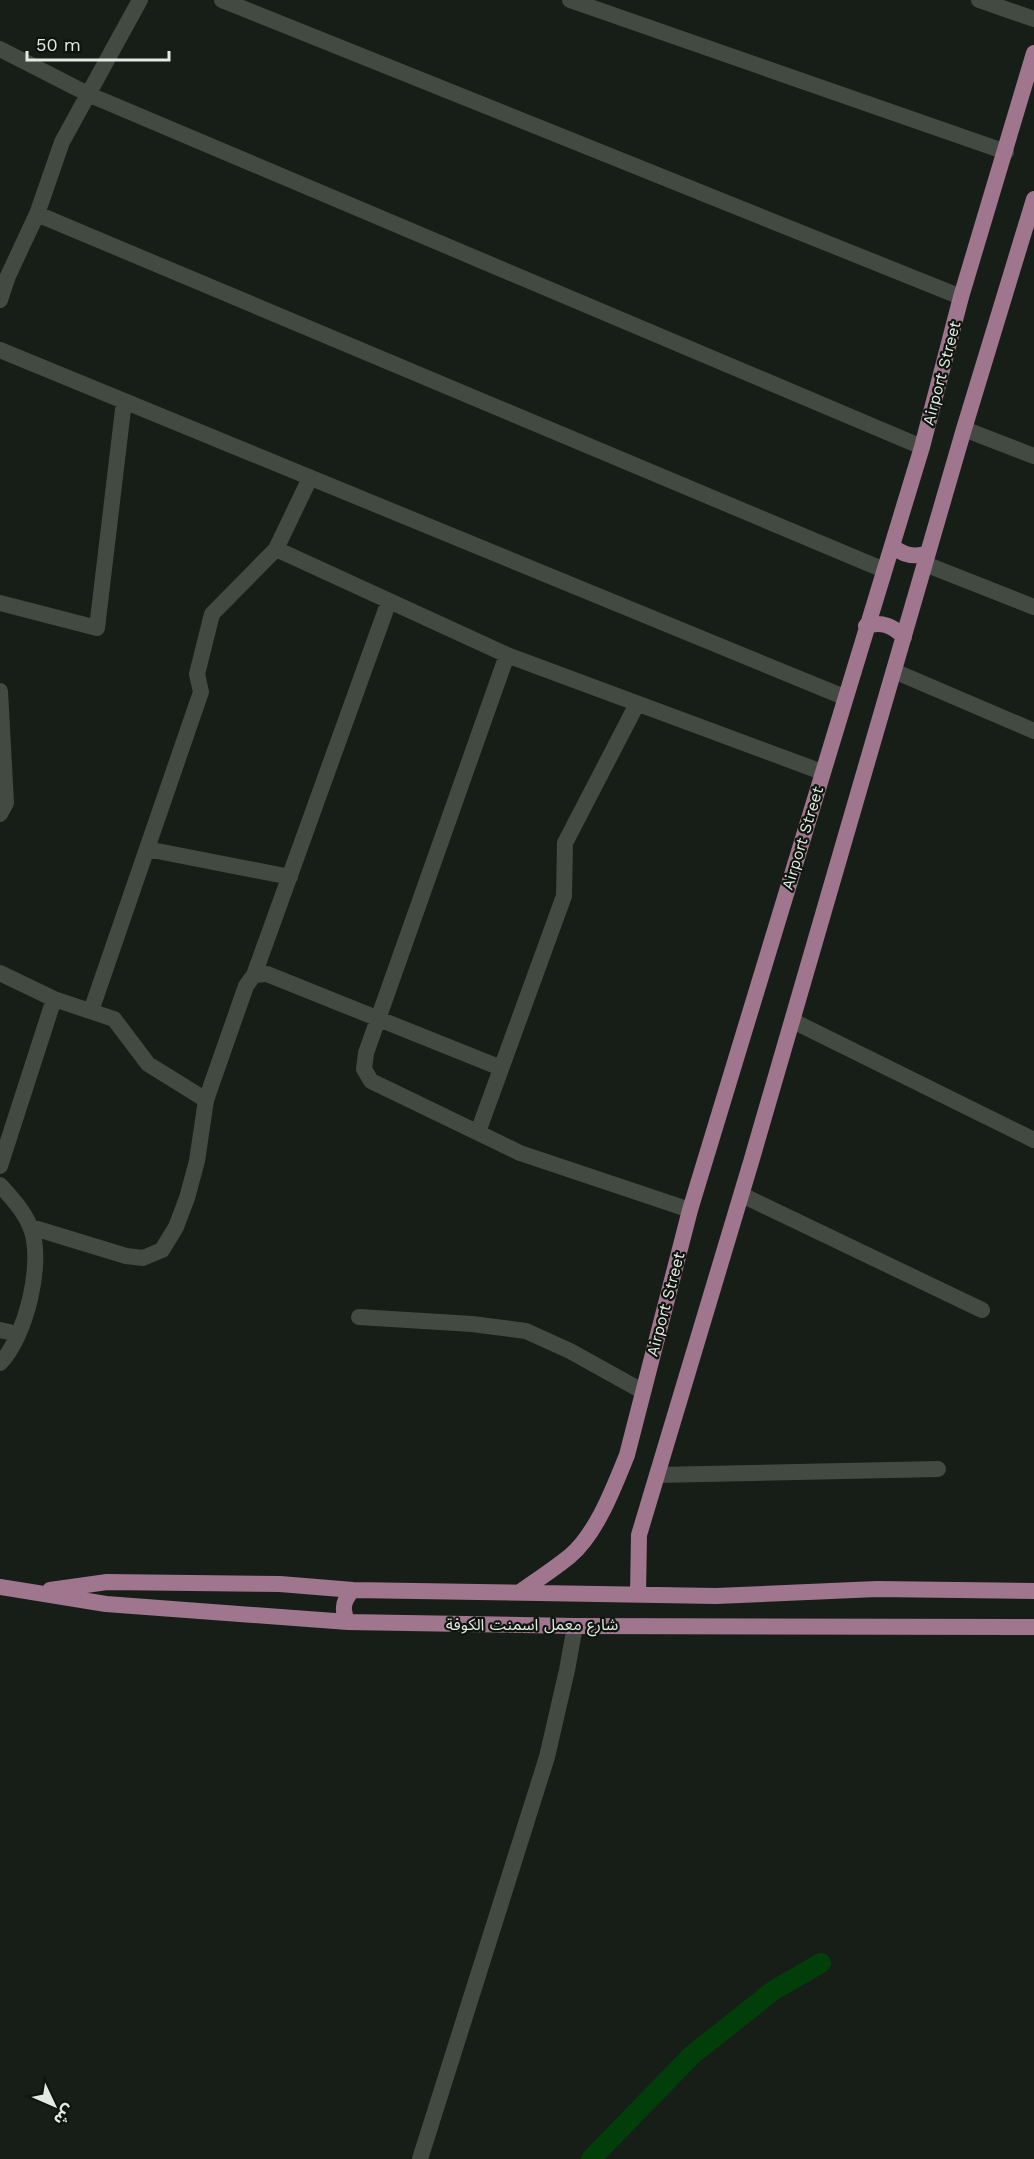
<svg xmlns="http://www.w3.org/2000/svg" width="1034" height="2159" viewBox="0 0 1034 2159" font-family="'Work Sans','Noto Sans Arabic',sans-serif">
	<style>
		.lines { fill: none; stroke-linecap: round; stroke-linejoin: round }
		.canal { stroke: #013e0a; stroke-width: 20 }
		.minor { stroke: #424a42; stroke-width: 16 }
		.primary { stroke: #a0758e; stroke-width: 16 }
		.labels { text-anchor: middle; stroke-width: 4.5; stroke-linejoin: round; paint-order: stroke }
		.street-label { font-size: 16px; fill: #e4e9e4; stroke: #0e150e }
	</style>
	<rect width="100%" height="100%" fill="#171e17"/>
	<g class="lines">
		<path class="canal" d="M591 2159 692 2055 774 1990 821 1963"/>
		<path class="minor" d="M222 0 961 297
			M570 0 1006 152
			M979 0 1034 19
			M0 49 90 95 922 447
			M37 214 884 570
			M0 300 8 276 37 214 62 142 140 0
			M0 350 844 697
			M964 429 1034 456
			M276 549 507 655 822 772
			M925 564 1034 607
			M0 603 97 628 124 401
			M507 655 366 1053 364 1069 371 1081 520 1153 690 1210
			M894 671 1034 731
			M0 691 6 803 0 814
			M147 849 290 877
			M0 973 54 999 114 1019 148 1064 206 1100
			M254 975 267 974 501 1068
			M91 1011 201 692 197 674 212 614 276 549 310 478
			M793 1021 1034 1140
			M478 1132 564 896 565 843 637 704
			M0 1166 54 999
			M0 1185C11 1197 23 1210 30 1226 45 1260 26 1337 0 1363
			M742 1195 982 1310
			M31 1227 126 1256 143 1258 162 1250 176 1227 187 1198 197 1161 206 1100 246 986 254 975 389 601
			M359 1317 472 1324 526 1331 570 1351 642 1391
			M0 1330 18 1334
			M657 1475 938 1469
			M420 2159 547 1757 567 1670 575 1626"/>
		<path class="primary" d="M892 546C903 555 914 558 928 553
			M866 626C882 621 893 626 904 637
			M0 1587 106 1604 348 1622 575 1626 1034 1627
			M50 1590 107 1582 280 1584 353 1590 716 1596 877 1589 1034 1591
			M520 1592C537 1580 554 1569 570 1556 597 1533 614 1487 627 1455L690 1210 922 447 961 297 1034 53
			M638 1594 639 1535 751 1162 964 429 1034 199
			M348 1622C341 1610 343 1600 353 1590"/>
	</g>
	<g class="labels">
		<g class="street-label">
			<text transform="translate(941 373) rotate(-75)" y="6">Airport Street</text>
			<text transform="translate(802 838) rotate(-73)" y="6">Airport Street</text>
			<text transform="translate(665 1304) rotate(-75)" y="6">Airport Street</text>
			<text x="532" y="1630">شارع معمل اسمنت الكوفة</text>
		</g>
	</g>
	<g transform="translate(54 2105) rotate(134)" stroke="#0e150e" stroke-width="4.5" paint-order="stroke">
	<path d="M0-4.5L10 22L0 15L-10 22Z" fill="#e4e9e4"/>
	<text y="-9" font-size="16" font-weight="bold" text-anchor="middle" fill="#e4e9e4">ش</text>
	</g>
	<path d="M27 51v9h142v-9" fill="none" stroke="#e4e9e4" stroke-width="3"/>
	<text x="36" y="51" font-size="18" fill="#e4e9e4" stroke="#0e150e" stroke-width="4.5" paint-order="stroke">50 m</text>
</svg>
